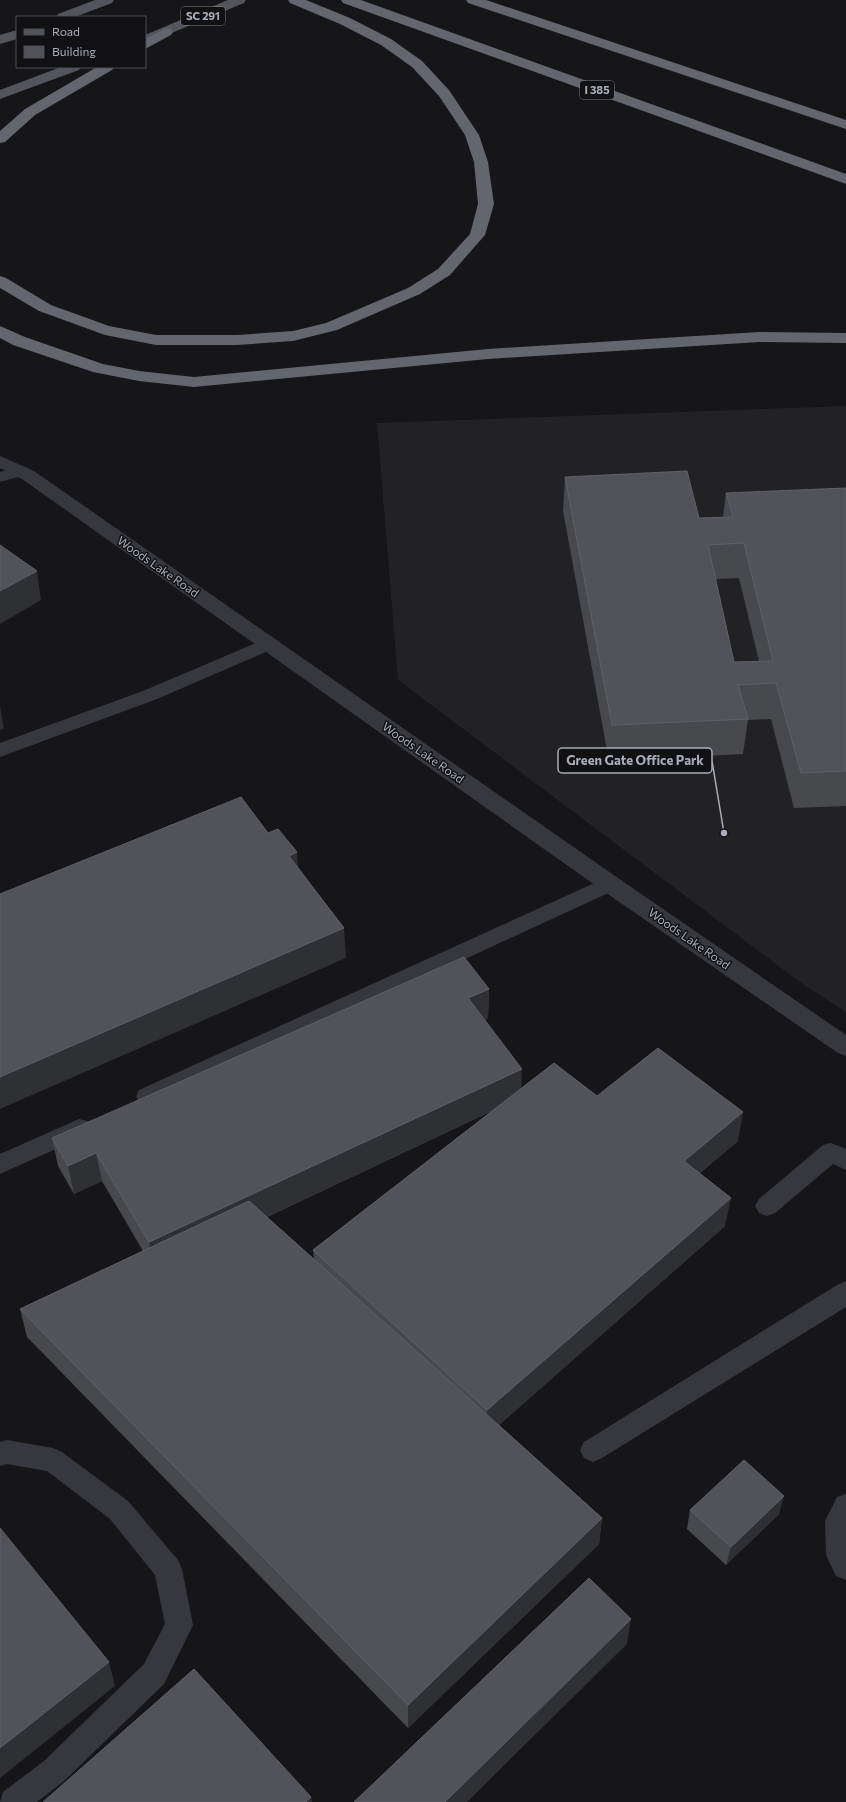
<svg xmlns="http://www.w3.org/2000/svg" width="846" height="1802" viewBox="0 0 846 1802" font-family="Commissioner,sans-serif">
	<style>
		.built { fill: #222225 }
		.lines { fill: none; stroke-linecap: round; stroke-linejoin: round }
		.service { fill: #37383d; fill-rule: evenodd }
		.minor { fill: #37383d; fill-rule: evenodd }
		.primary { fill: #53555c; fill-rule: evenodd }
		.motorway { fill: #63666e; fill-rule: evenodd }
		.wall { fill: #47494d; fill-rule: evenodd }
		.shaded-wall { fill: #2f3033 }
		.building { fill: #525359; stroke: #5f6168; fill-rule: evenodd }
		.labels { text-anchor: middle; stroke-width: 3; stroke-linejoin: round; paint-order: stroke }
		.shield { fill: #111113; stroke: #7b7e86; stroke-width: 1 }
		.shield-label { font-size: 11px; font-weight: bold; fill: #a8adb8 }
		.street-label { font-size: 12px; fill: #a8adb8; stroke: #111113 }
		.leader { fill: none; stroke: #a8adb8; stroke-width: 1.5 }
		.callout-dot { fill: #a8adb8; stroke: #111113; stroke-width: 1.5 }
		.callout { fill: #111113; stroke: #a8adb8; stroke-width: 1.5 }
		.callout-label { font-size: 13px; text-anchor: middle; font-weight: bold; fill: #a8adb8 }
	</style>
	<rect width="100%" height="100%" fill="#161618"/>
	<path class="built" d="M846 406V1012L804 985 398 680 377 423Z"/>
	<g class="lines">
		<path class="service" d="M20 466 26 467 29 471 26 475 0 482V472Z
			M268 638 275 640 277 644 275 648 157 699 0 757V743L143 691Z
			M610 876 617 879 620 884 617 889 155 1102 147 1105 139 1102 136 1096 139 1090Z
			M79 1119 87 1121 91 1128 87 1135 0 1174V1154Z
			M831 1143 846 1149V1170L833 1164 775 1213 767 1216 759 1213 755 1206 759 1199 823 1145Z
			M846 1281V1307L602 1458 593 1462 584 1458 580 1450 584 1442 837 1285Z
			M7 1440 53 1448 62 1452 128 1501 178 1560 182 1569 193 1625 164 1684 64 1781 37 1802H0L3 1792 44 1761 144 1664 165 1624 155 1575 110 1519 47 1471 7 1464 0 1466V1442Z
			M846 1494V1580L836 1576 826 1555 825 1521 837 1497Z"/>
		<path class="minor" d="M0 456 34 471 618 878 846 1035V1056L838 1053 602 890 22 479 0 468Z"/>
		<path class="primary" d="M95 0H114L112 3 75 17H56L58 14Z
			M228 0H246L244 3 145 44V35Z
			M17 30V39L0 44V35Z
			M61 67H81L79 70 0 99V90Z"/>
		<path class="motorway" d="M288 0H306L350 18 391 39 422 61 449 90 479 135 488 162 494 204 485 235 450 275 420 294 337 330 293 341 237 345H156L105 335 39 311 0 288V276L6 278 51 305 109 326 156 335H237L293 331 326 323 408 288 438 269 470 234 478 204 474 162 465 135 439 96 412 67 381 45 340 24 290 3Z
			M341 0H361L846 174V184L343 3Z
			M466 0H486L846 120V129L468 3Z
			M166 28 171 29 173 32 171 35 145 49V39Z
			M97 67H114L112 70 35 115 5 142 0 143V131L25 109Z
			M0 326 25 337 103 364 139 371 194 377 488 349 759 332 846 333V343L759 342 488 359 194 387 139 381 93 372 13 345 0 338Z"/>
	</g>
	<path class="wall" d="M565 477 699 518 723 517 726 493 846 488V806L794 808 771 719 748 720 743 754 609 761 563 511ZM739 578 759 661 734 662 716 579Z
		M489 989 488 1018 484 1020 521 1088 597 1096 738 1141 700 1173 725 1226 499 1425 602 1518 599 1544 408 1728 27 1337 20 1309 143 1251 102 1181 74 1194 58 1166 52 1138ZM492 1111 313 1250 314 1259 267 1217Z
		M690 1510 779 1514 726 1565 687 1529Z"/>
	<path class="shaded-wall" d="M37 571 41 600 0 624V591Z
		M0 706 4 729 0 730Z
		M297 852 299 882 289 856Z
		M344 928 346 958 0 1109V1077Z
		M489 989 488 1018 467 1027 468 998Z
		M522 1069 521 1097 154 1270 149 1242Z
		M743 1112 738 1141 680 1189 684 1161Z
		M96 1153 102 1181 74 1194 68 1166Z
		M731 1198 725 1226 486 1436 487 1410Z
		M784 1496 779 1514 726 1565 731 1547Z
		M602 1518 599 1544 408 1728V1705Z
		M631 1619 627 1644 467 1802H445Z
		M109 1662 115 1686 0 1778V1748Z
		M311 1797 312 1802H306Z"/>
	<path class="building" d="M687 471 699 518 733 517 726 493 846 488V771L801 773 776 683 738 685 748 719 612 725 565 477ZM744 543 773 661 734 662 708 545Z
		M0 545 37 571 0 591Z
		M241 797 268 833 278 829 297 852 289 856 344 928 0 1077V894Z
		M464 957 489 989 468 998 522 1069 149 1242 96 1153 68 1166 52 1138Z
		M658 1048 743 1112 684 1161 731 1198 487 1410 313 1250 554 1063 597 1096Z
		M249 1201 602 1518 408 1705 20 1309Z
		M744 1460 784 1496 731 1547 690 1510Z
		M0 1528 109 1662 0 1748Z
		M589 1578 631 1619 445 1802H354Z
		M194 1669 311 1797 306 1802H43Z"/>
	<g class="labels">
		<g class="shield">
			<rect x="181" y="7" width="44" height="18" rx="3"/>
			<rect x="580" y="81" width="34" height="18" rx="3"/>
		</g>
		<g class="shield-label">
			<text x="203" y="20">SC 291</text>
			<text x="597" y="94">I 385</text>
		</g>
		<g class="street-label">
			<text transform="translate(158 567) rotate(35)" y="4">Woods Lake Road</text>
			<text transform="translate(423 753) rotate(35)" y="4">Woods Lake Road</text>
			<text transform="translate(689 939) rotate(35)" y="4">Woods Lake Road</text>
		</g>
	</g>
	<path class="leader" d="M724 833L712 761"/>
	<circle class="callout-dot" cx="724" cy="833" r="4"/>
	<rect class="callout" x="558" y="748" width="154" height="25" rx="4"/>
	<g class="callout-label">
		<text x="635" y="765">Green Gate Office Park</text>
	</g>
	<rect x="16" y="16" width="130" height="52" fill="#111113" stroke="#4d4f55"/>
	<rect x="24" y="29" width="20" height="6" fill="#53555c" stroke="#4d4f55"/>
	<text x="52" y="36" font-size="12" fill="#a8adb8">Road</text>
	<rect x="24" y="46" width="20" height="12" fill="#525359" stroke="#4d4f55"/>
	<text x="52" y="56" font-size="12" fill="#a8adb8">Building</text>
</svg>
